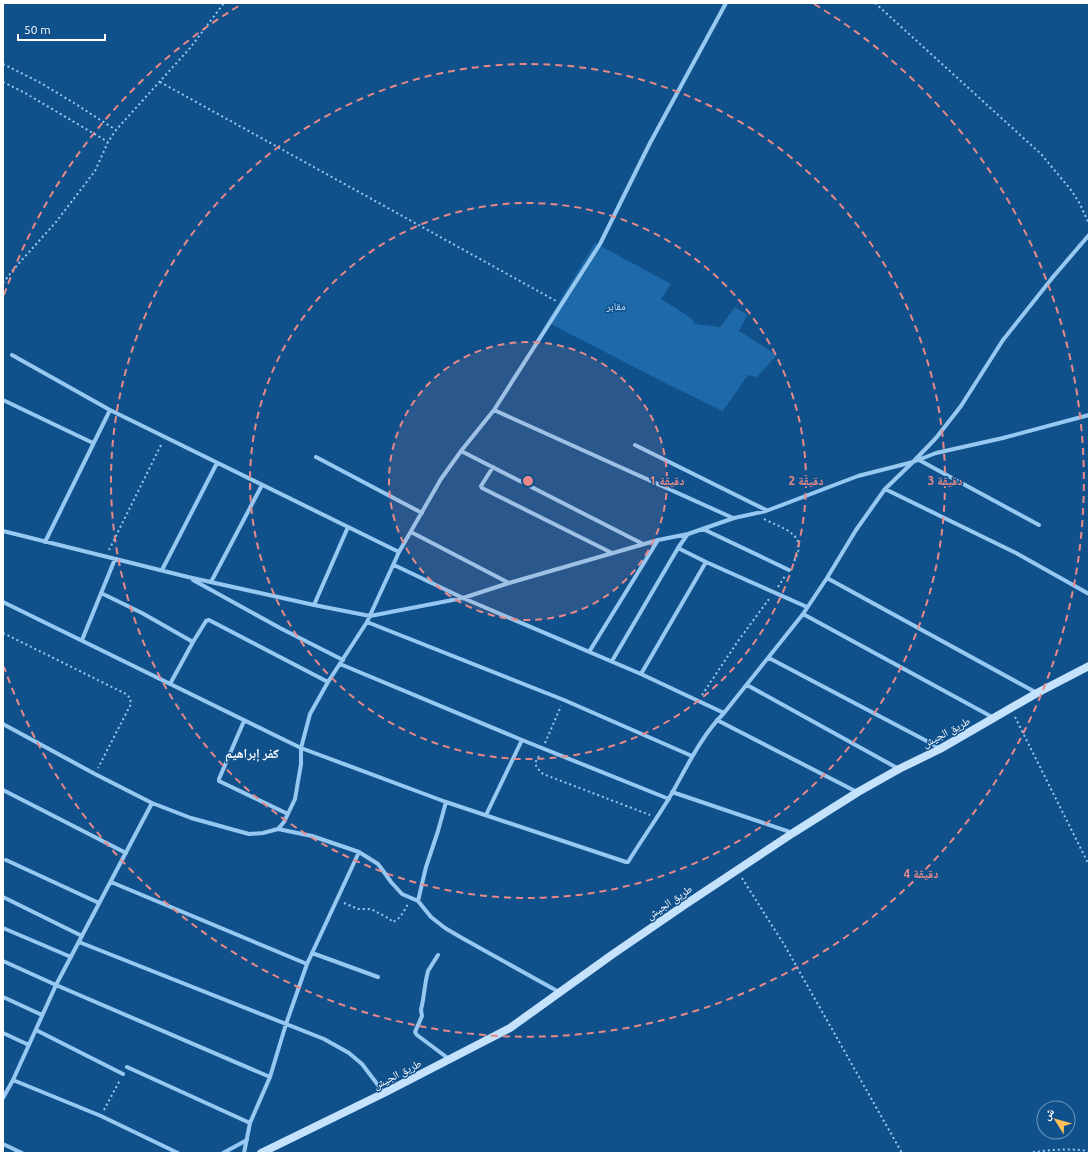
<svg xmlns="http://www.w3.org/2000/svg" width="1092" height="1156" viewBox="0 0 1092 1156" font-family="Ubuntu,'Noto Naskh Arabic',sans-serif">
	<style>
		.green { fill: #1e69a9 }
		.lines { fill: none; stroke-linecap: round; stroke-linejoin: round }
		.path { stroke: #96c8f2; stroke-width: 2; stroke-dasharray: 2 3; stroke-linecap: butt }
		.minor { stroke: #96c8f2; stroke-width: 4 }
		.secondary { stroke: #c5e2fc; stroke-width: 8 }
		.ring { fill: none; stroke: #e88989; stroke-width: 2; stroke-dasharray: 7 5 }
		.labels { text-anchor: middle; stroke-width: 3; stroke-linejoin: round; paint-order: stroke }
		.park-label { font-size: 11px; fill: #bde0fd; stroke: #10518c }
		.street-label { font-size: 11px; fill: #fff; stroke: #10518c }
		.quarter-label { font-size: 13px; font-weight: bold; fill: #fff; stroke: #10518c }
		.centre { fill: #e88989; stroke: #10518c; stroke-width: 2 }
		.ring-label { font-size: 12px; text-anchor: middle; font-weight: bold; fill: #e88989; stroke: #10518c; stroke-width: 3; stroke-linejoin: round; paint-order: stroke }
	</style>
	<rect width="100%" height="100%" fill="#10518c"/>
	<path class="green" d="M595 243 671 284 661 299 691 318 695 324 720 327 735 307 747 315 739 331 777 355 757 377 748 375 723 411 667 384 547 322Z"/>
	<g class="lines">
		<path class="path" d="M875 3 1041 154 1071 190 1080 204 1089 224
			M3 64 39 82 74 103 116 130
			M3 82 25 93 108 142
			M160 82 556 301
			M3 283 13 270 56 222 95 171 108 142 116 130 190 48 224 3
			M764 519C786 530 810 535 793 563
			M109 550 162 443
			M778 587 785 576
			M3 633 126 694 130 698 131 704 98 768
			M702 695 738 641 769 599
			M1015 717 1089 865
			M545 743 561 706
			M539 756 535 763 537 768 543 774 650 815
			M742 878 785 946 902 1153
			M344 903 358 909H371L390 919 392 922C400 920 404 911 408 904
			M104 1110 120 1080
			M1028 1153C1048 1150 1069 1148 1089 1151"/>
		<path class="minor" d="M12 355 110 410 399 552
			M3 400 93 443
			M494 410 733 518
			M635 445 766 510
			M461 451 643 544
			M316 457 422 513
			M919 460 1039 525
			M493 467 481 486 482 488 612 553
			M885 489 1016 553 1089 594
			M703 529 789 570
			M3 531 188 577 314 605 370 616 463 598 509 583 658 540 688 534 734 518 766 511 858 476 913 462 936 453 1003 438 1089 415
			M411 532 509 583
			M45 542 110 410
			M678 548 706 562 807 607
			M394 565 463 598 641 674 724 713
			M162 570 217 463
			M827 578 1037 693
			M193 580 280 628 343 660
			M211 582 262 485
			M101 593 142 613 193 642
			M3 602 301 748 446 802 626 862H628C641 841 655 821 668 800 685 771 700 737 724 713L803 614 827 578 856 530 885 489 913 462 936 438 961 406 1003 340 1053 277 1089 235
			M314 605 348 527
			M803 614 994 718
			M367 622 564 700 692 756
			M82 640 115 559
			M589 652 658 540
			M769 658 940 748
			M612 661 678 548 687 535
			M340 664 522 740 669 799
			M641 674 706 562
			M170 684 193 642 206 621 209 620 328 682
			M747 685 899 769
			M717 720 857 792
			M244 721 219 779V781L288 814
			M3 724 95 774 152 803 191 818 249 834 263 833 278 829 312 836 359 852 378 864 384 872 391 882 402 894 418 901
			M3 790 126 853
			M672 792 793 833
			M446 802 438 831 426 867 418 901 431 917 445 928 462 938 559 992
			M486 815 522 740
			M278 829 284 822 295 799 301 764V748L310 714 328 682 367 622 399 552 441 479 461 451 494 410 600 244 650 143 726 3
			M6 860 99 903
			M111 882 307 964
			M3 897 82 936
			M3 928 71 957
			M79 942 324 1039 349 1053 362 1064 384 1093
			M312 953 378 977
			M438 955 428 971 426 980 423 1000 421 1010 422 1016 415 1032 417 1035 449 1059
			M3 961 56 985 270 1077
			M3 997 42 1015
			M36 1030 123 1074
			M3 1033 29 1045
			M127 1067 250 1123
			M13 1080 101 1116 178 1153
			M3 1098 13 1080 56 985 152 803
			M3 1144 22 1153
			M223 1153 247 1140
			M244 1153 250 1123 270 1077 286 1024 307 964 359 852"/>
		<path class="secondary" d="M261 1153 384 1093 510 1028 613 954 686 904 793 833 858 792 899 769 940 749 1037 693 1089 666"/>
	</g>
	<circle cx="528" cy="481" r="139" fill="#e88989" fill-opacity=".12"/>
	<g class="ring">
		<circle cx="528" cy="481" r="139"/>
		<circle cx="528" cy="481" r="278"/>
		<circle cx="528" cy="481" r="417"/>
		<path d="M4 295A556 556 0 0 1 242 4M814 4A556 556 0 1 1 4 667"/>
	</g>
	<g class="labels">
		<g class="park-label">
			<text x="616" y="310">مقابر</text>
		</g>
		<g class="street-label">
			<text transform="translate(946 732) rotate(-28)" y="4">طريق الجيش</text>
			<text transform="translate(669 902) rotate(-34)" y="4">طريق الجيش</text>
			<text transform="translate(397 1074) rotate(-27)" y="4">طريق الجيش</text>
		</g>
		<g class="quarter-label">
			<text x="252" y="758">كفر إبراهيم</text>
		</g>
	</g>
	<circle cx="528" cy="481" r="6" class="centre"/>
	<g class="ring-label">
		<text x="667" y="485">1 دقيقة</text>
		<text x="806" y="485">2 دقيقة</text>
		<text x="945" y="485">3 دقيقة</text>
		<text x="921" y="878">4 دقيقة</text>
	</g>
	<rect width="1092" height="1156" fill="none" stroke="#ffffff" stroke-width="8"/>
	<g transform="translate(1056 1120) rotate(307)"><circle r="19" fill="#10518c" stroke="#7097ba"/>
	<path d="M0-3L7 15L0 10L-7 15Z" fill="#ffc057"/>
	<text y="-6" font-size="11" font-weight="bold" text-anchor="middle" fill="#ffffff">ش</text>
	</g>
	<path d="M18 34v6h87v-6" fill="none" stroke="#ffffff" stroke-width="2"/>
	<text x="24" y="34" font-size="12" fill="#ffffff" stroke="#10518c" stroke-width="3" paint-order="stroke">50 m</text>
</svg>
